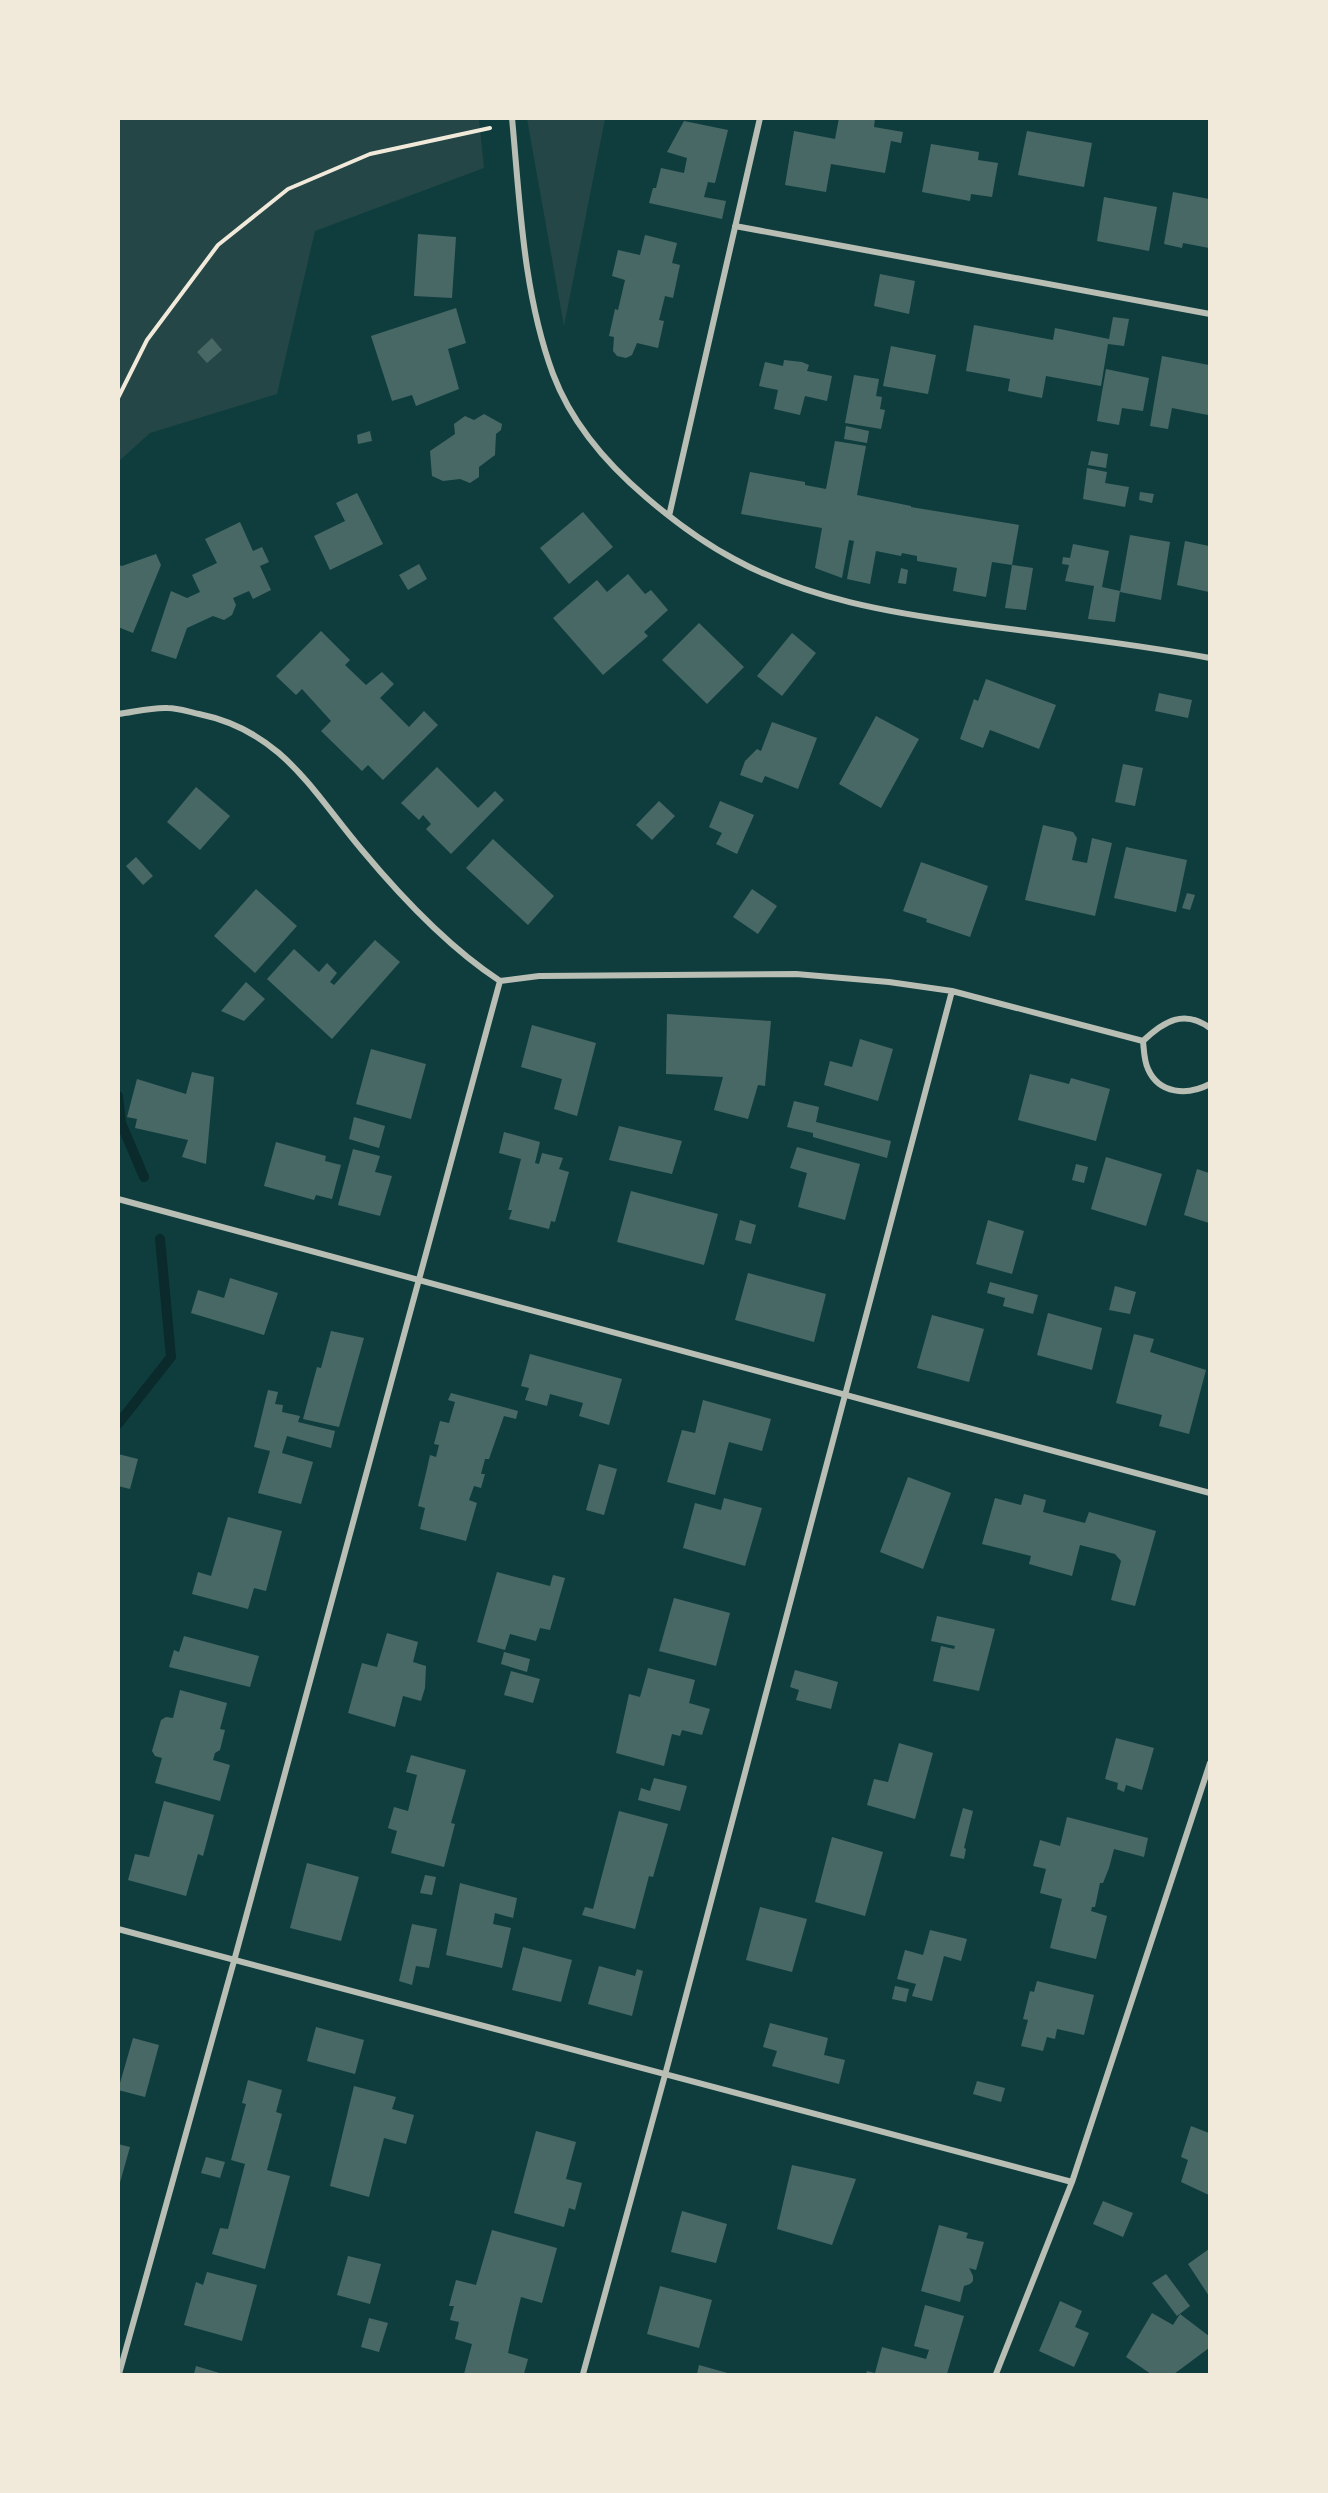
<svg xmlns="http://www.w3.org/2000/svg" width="1328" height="2493" viewBox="0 0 1328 2493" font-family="'PT Sans',sans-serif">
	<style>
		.green { fill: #244646 }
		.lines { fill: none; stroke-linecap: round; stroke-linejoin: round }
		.stream { stroke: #0a2a2b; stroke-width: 10 }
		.building { fill: #486865 }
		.path { stroke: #f1e9da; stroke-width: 4 }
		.minor { stroke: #b8beb3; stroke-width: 6 }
	</style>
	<rect width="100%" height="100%" fill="#0f3d3e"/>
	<path class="green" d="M119 119H479L484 168 315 231 277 394 150 433 119 461Z
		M527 119H605L564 326Z"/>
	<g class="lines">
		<path class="stream" d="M118 1096 121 1123 144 1177
			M118 1424 171 1357 160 1239"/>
	</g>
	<path class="building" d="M839 118H875L874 127 903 132 901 143 891 141 885 173 831 164 826 192 785 185 794 131 835 139Z
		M684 121 728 130 715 183 708 182 704 197 726 201 722 219 649 203 653 188H656L661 168 684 173 687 158 667 152Z
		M1027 131 1092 143 1084 187 1018 175Z
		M931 144 979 152 978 160 998 163 992 197 971 194 970 201 922 192Z
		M1173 192 1209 199V248L1183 243 1182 248 1164 244Z
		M1104 197 1157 207 1149 251 1097 241Z
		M418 234 456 237 452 298 414 296Z
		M645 235 677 243 672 263 680 265 673 298 665 296 659 320 664 321 658 348 637 343 632 355 626 358 617 356 613 351 614 337 609 336 615 309 618 310 625 280 612 276 618 250 640 255Z
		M880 274 915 281 909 314 874 306Z
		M456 308 466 343 448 349 459 389 416 406 412 395 392 401 371 336Z
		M1113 317 1129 319 1124 346 1108 344 1101 386 1046 376 1042 398 1008 391 1010 379 966 371 974 325 1053 340 1055 328 1109 339Z
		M212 338 222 350 207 363 197 352Z
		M891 346 936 355 928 394 883 386Z
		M1162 356 1209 365 1208 415 1172 408 1168 429 1150 426Z
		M784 360 802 362 809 365 807 371 832 376 827 401 805 396 800 415 774 409 778 390 759 386 765 362 783 366Z
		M1106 369 1149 378 1143 411 1122 408 1119 425 1097 421Z
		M854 375 879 379 876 396 882 397 880 409 885 410 881 429 845 423Z
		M484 414 502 424 501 430 496 434 495 455 479 467V477L470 483 460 479 443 481 432 476 430 451 455 434 454 424 465 416 474 420Z
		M846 426 869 431 867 443 844 439Z
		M370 431 372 441 358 444 357 435Z
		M835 441 866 446 857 495 911 506V507L1019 525 1012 565 992 562 986 597 953 591 957 568 917 561V556L902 553 901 556 876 551 870 584 847 579 854 541 849 540 842 578 815 568 822 528 741 514 750 472 805 482V485L826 489Z
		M1091 451 1108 454 1106 468 1088 465Z
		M1087 468 1107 472 1105 483 1129 487 1125 507 1083 499Z
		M1140 492 1154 494 1152 503 1139 500Z
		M357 493 383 544 330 570 314 536 345 521 336 503Z
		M583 512 613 547 569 584 540 548Z
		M240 522 253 551 262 547 269 562 260 566 271 590 253 599 249 591 233 598 236 605 232 615 224 620 213 616 187 628 176 659 151 651 171 591 187 598 200 592 192 575 217 563 205 539Z
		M1130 535 1170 542 1161 600 1120 592Z
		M1185 541 1209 546V592L1177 585Z
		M1073 544 1109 551 1102 587 1120 591 1115 622 1088 619 1094 586 1065 581 1069 565 1062 564 1063 557 1070 558Z
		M156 554 161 565 133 633 118 627V565L122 566Z
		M419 564 427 579 408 590 399 575Z
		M1012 565 1033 568 1026 610 1005 608Z
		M901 568 908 570 906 584 898 583Z
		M628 574 645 594 651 590 668 610 644 632 648 636 603 675 553 618 597 580 607 592Z
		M699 623 744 667 707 704 662 660Z
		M321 631 350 660 345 665 366 685 382 672 394 684 380 698 409 727 424 711 438 725 383 780 368 765 362 771 321 731 331 721 302 689 296 695 276 676Z
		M792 633 816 653 782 696 757 676Z
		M986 679 1056 705 1039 749 990 730 983 748 960 739 974 699 978 701Z
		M1159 693 1192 700 1188 718 1155 711Z
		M876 716 919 739 881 808 839 784Z
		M772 722 817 738 798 789 765 776 762 783 740 775 745 761 757 749 761 751Z
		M1123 764 1143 768 1135 806 1115 802Z
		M437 767 478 808 495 791 504 800 451 854 426 829 431 824 423 815 419 820 401 803Z
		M196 787 230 816 200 850 167 822Z
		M659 801 675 816 652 840 636 825Z
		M720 801 754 815 737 854 716 844 722 833 709 827Z
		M1043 825 1073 832 1077 838 1072 860 1087 863 1092 838 1112 843 1095 916 1025 900Z
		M493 839 554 896 528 925 466 868Z
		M1126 847 1187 860 1176 912 1114 898Z
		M136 857 153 876 143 885 126 866Z
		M921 862 988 886 970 937 926 922 927 919 903 911Z
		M256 889 297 926 255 973 214 936Z
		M752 889 777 906 758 934 733 917Z
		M1187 893 1195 895 1190 910 1182 908Z
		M375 940 400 962 332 1039 267 979 294 949 319 972 327 963 337 973 330 982 334 985Z
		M246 982 265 999 244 1021 221 1011Z
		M667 1014 771 1021 765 1086 758 1085 748 1119 714 1110 723 1077 666 1074Z
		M532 1025 596 1043 577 1116 554 1109 562 1079 521 1067Z
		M860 1039 893 1049 878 1101 824 1085 830 1061 852 1067Z
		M371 1049 426 1064 411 1119 356 1104Z
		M192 1072 214 1077 206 1164 182 1157 188 1140 135 1128 137 1119 127 1117 137 1079 186 1094Z
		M1030 1074 1069 1084 1071 1078 1110 1089 1096 1141 1018 1120Z
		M794 1101 819 1107 816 1122 891 1141 887 1158 813 1137V1133L787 1127Z
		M354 1117 385 1126 379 1148 349 1139Z
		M619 1126 682 1141 672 1174 609 1160Z
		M504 1132 540 1142 535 1163 539 1164 542 1153 563 1158 559 1169 569 1172 555 1222 551 1221 549 1229 509 1219 512 1210H508L521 1159 499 1153Z
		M276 1142 326 1156 325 1161 341 1165 332 1199 316 1195 314 1200 264 1186Z
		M797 1147 860 1164 845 1220 798 1207 807 1173 790 1168Z
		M353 1149 380 1156 375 1172 392 1176 380 1216 338 1205Z
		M1106 1157 1162 1174 1146 1226 1091 1209Z
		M1076 1164 1088 1167 1084 1183 1072 1180Z
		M1197 1169 1209 1173V1223L1184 1215Z
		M631 1191 718 1214 704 1265 617 1242Z
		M740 1220 756 1225 751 1244 735 1240Z
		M988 1220 1024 1231 1012 1274 976 1264Z
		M748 1273 826 1294 814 1342 735 1320Z
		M230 1278 278 1293 264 1335 191 1313 198 1290 224 1298Z
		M990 1282 1038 1295 1033 1314 1003 1306 1005 1298 987 1293Z
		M1115 1286 1136 1292 1130 1314 1109 1310Z
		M1048 1313 1102 1328 1092 1370 1037 1355Z
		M932 1315 984 1329 969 1382 917 1368Z
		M331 1331 364 1338 339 1427 303 1419 317 1367 321 1368Z
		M1134 1334 1154 1339 1150 1352 1206 1370 1189 1434 1159 1426 1162 1415 1116 1403Z
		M530 1354 622 1379 609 1425 579 1416 583 1403 550 1394 547 1406 525 1400 529 1388 521 1386Z
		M268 1390 278 1392 275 1404 283 1405 282 1412 300 1416 298 1422 335 1431 331 1448 287 1436 282 1453 313 1462 301 1504 258 1493 270 1451 254 1447Z
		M451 1393 518 1411 516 1419 504 1416 489 1459H485L481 1474H485L481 1488 474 1486 469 1500 477 1503 466 1541 420 1529 425 1508 418 1506 426 1473 430 1455 436 1457 439 1445 434 1444 440 1421 449 1423 455 1402 448 1400Z
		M703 1400 771 1419 762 1451 729 1442 715 1495 667 1482 682 1430 695 1433Z
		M118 1454 138 1459 130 1489 118 1486Z
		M599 1464 617 1469 604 1515 586 1510Z
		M908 1477 951 1493 923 1569 880 1552Z
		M1024 1494 1046 1500 1043 1512 1085 1523 1089 1512 1156 1531 1135 1606 1111 1600 1121 1561 1115 1554 1080 1545 1072 1576 1029 1564 1031 1556 982 1544 995 1498 1021 1505Z
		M724 1498 762 1508 745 1566 683 1548 695 1503 721 1510Z
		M228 1517 282 1531 266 1591 254 1588 248 1609 192 1594 198 1572 211 1576Z
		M497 1572 550 1586 553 1575 565 1578 550 1630 540 1628 536 1641 510 1634 505 1650 477 1642Z
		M674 1598 730 1613 716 1666 659 1651Z
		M937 1616 995 1629 979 1691 933 1681 941 1646 954 1649 955 1646 931 1641Z
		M387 1633 418 1642 413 1662 426 1666 425 1688 421 1701 403 1696 395 1727 348 1713 362 1663 377 1667Z
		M184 1636 259 1656 250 1687 169 1667 174 1650 179 1652Z
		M504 1652 530 1659 527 1672 501 1664Z
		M648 1668 695 1680 689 1703 710 1709 702 1735 682 1730 680 1736 672 1734 664 1766 616 1753 629 1694 640 1697Z
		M795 1670 838 1682 831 1709 796 1700 799 1690 790 1687Z
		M511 1671 540 1679 533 1703 504 1695Z
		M180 1690 227 1703 220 1729 225 1730 220 1750 215 1753 213 1760 230 1765 220 1801 155 1783 162 1758 155 1756 152 1751 161 1720 166 1717 173 1718Z
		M1116 1738 1154 1748 1142 1790 1126 1785 1124 1792 1117 1789 1118 1783 1105 1779Z
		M899 1743 933 1753 915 1819 867 1805 874 1779 888 1782Z
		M411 1755 466 1770 451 1823 455 1824 444 1867 391 1853 397 1831 388 1828 394 1807 408 1811 417 1775 406 1772Z
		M654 1778 687 1786 680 1811 638 1800 641 1788 650 1791Z
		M164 1801 214 1815 203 1856 198 1854 186 1896 128 1880 135 1854 149 1857Z
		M963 1808 973 1811 964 1848 966 1849 964 1859 950 1856Z
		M619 1811 668 1824 653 1877 649 1876 635 1929 582 1915 585 1907 593 1909Z
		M1067 1817 1148 1838 1144 1857 1114 1849 1109 1868 1103 1883H1100L1095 1907H1092L1091 1911 1107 1916 1096 1959 1050 1948 1062 1899 1040 1893 1046 1869 1033 1866 1040 1840 1060 1846Z
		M832 1837 883 1852 865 1916 815 1902Z
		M307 1863 359 1877 341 1941 290 1928Z
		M425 1875 436 1877 432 1895 420 1893Z
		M460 1883 517 1898 513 1918 495 1913 493 1924 511 1928 502 1968 446 1955Z
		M760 1907 807 1919 792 1972 746 1960Z
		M412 1924 437 1929 429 1968 416 1966 412 1985 399 1981Z
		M930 1930 967 1939 961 1961 944 1956 932 2001 912 1996 916 1984 897 1979 905 1950 923 1955Z
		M523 1947 572 1960 561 2002 512 1990Z
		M599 1966 635 1976 637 1969 643 1971 632 2016 588 2004Z
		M1037 1981 1094 1995 1084 2035 1057 2029 1055 2039 1047 2037 1043 2051 1021 2046 1028 2020 1023 2019 1030 1991 1034 1992Z
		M895 1986 909 1989 906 2002 892 1999Z
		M770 2023 828 2038 824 2055 845 2060 839 2084 772 2066 777 2051 763 2047Z
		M316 2027 364 2040 355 2074 307 2061Z
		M133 2038 159 2045 145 2097 118 2090Z
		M248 2080 282 2090 276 2112 282 2114 267 2170 290 2176 265 2269 212 2254 220 2228 228 2229 245 2164 231 2160 246 2104 242 2103Z
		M977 2081 1005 2088 1001 2102 973 2094Z
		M354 2086 396 2097 392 2109 414 2115 406 2144 384 2138 369 2197 330 2186Z
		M1191 2126 1209 2133V2195L1181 2182 1188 2160 1181 2157Z
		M536 2131 576 2142 566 2179 582 2183 575 2210 569 2208 564 2227 514 2213Z
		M118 2144 130 2147 119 2186H118Z
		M206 2157 225 2162 220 2178 201 2173Z
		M792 2165 856 2179 832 2245 777 2229Z
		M1103 2201 1133 2213 1123 2237 1093 2224Z
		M682 2211 727 2224 716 2263 671 2252Z
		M939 2225 968 2233 966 2238 984 2242 976 2270 969 2268 973 2276V2281L970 2284 964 2286 960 2302 921 2291Z
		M492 2230 557 2248 542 2303 521 2297 512 2334 508 2353 528 2359 524 2374H464L472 2344 455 2339 459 2322 450 2320 454 2306H449L456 2280 476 2285Z
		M1209 2249V2296L1188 2264Z
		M348 2256 381 2264 370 2304 337 2295Z
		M207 2272 257 2285 242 2341 184 2325 196 2282 203 2285Z
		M1166 2274 1190 2306 1177 2316 1152 2283Z
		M660 2286 712 2300 699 2348 647 2334Z
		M1060 2301 1082 2311 1075 2327 1089 2333 1074 2367 1039 2351Z
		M925 2305 964 2316 947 2374H866L867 2371 875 2373 882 2347 926 2359 929 2350 914 2346Z
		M1152 2313 1173 2325 1180 2314 1209 2336V2348L1174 2374H1151L1126 2357Z
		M369 2318 388 2323 379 2352 361 2347Z
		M699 2365 731 2374H697Z
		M196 2366 223 2374H194Z"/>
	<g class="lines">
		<path class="path" d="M118 398 147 340 218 245 288 189 370 154 490 128"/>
		<path class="minor" d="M512 118C520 203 523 293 553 374 571 422 608 465 647 498 674 521 702 542 734 559 807 599 892 613 973 624 1052 635 1131 643 1210 658
			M735 226 1210 314
			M669 516 760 118
			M118 714C134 712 152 707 168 708 178 708 189 712 199 714 282 731 312 791 362 850 402 898 448 947 500 981L539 976 796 974 889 982 952 991 1143 1041
			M1210 1028C1184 1009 1164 1021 1143 1041 1144 1050 1144 1061 1148 1069 1159 1094 1187 1096 1210 1084
			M118 1199 1210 1493
			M118 1929 1072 2182
			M119 2374 234 1961 500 981
			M583 2374 665 2075 952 991
			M996 2374 1072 2182 1210 1763"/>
	</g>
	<rect width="1328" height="2493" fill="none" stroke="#f1e9da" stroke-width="240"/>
</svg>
